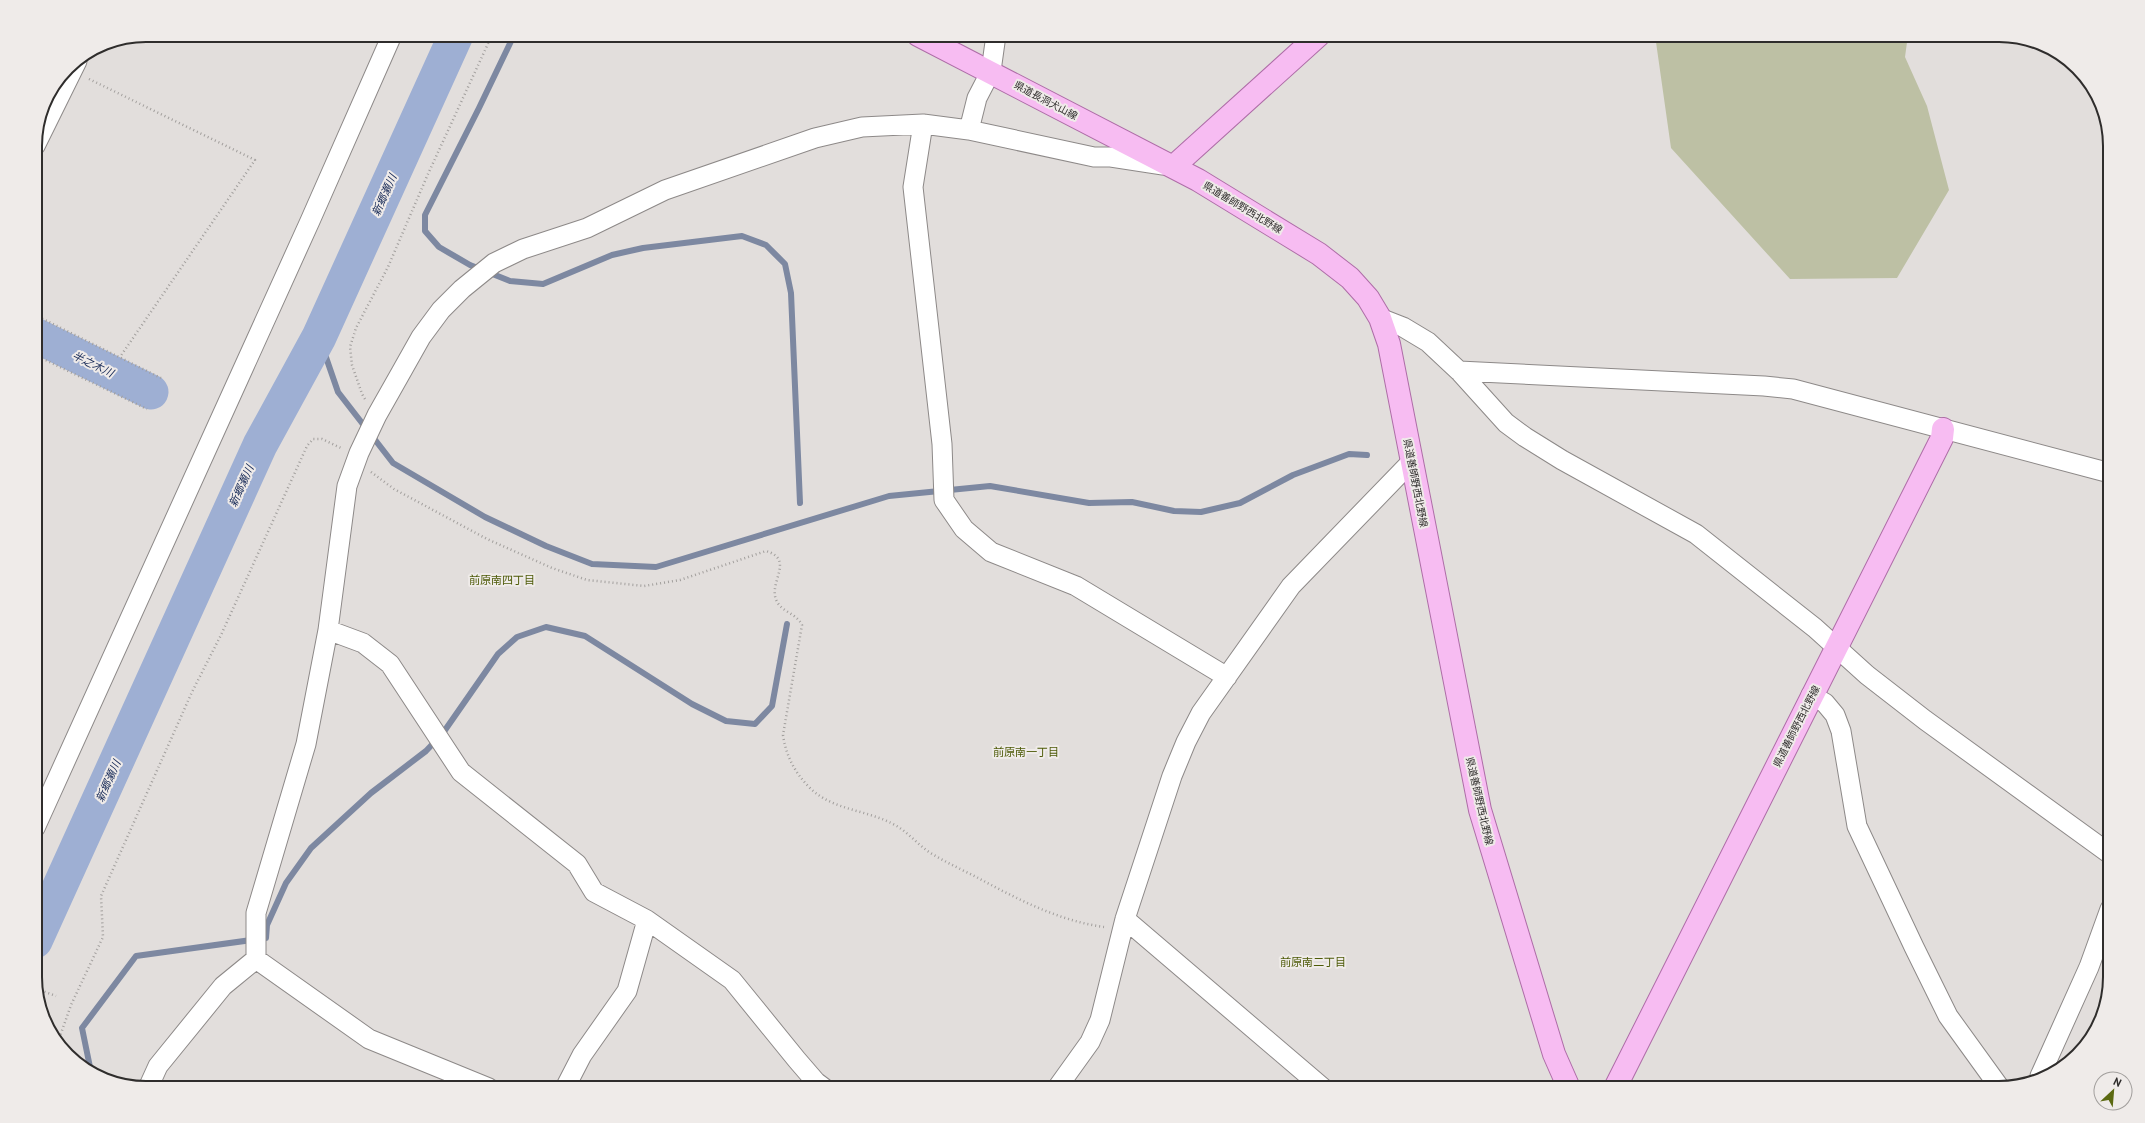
<svg xmlns="http://www.w3.org/2000/svg" width="2145" height="1123" viewBox="0 0 2145 1123" font-family="'PT Sans','Noto Sans JP',sans-serif">
	<style>
		.green { fill: #bdc0a4 }
		.lines { fill: none; stroke-linecap: round; stroke-linejoin: round }
		.stream { stroke: #7d88a1; stroke-width: 6 }
		.river { stroke: #9eafd3; stroke-width: 35 }
		.minor-casing { stroke: #8d8988; stroke-width: 21 }
		.major-casing { stroke: #ae6da7; stroke-width: 24 }
		.path { stroke: #a29f9d; stroke-width: 2.5; stroke-dasharray: 1 3; stroke-linecap: butt }
		.minor { stroke: #fff; stroke-width: 19 }
		.major { stroke: #f7bcf2; stroke-width: 22 }
		.labels { text-anchor: middle; stroke-width: 4; stroke-linejoin: round; paint-order: stroke }
		.street-label { font-size: 10px; fill: #2f2d2c; stroke: #efebe9 }
		.water-label { font-size: 11px; font-style: italic; fill: #182b58; stroke: #efebe9 }
		.neighbourhood-label { font-size: 11px; fill: #4e5b08; stroke: #efebe9 }
		.rim { fill: none; stroke: #2f2d2c; stroke-width: 2 }
	</style>
	<rect width="100%" height="100%" fill="#e2dedc"/>
	<path class="green" d="M1655 35H1908L1905 57 1927 106 1949 190 1897 278 1790 279 1671 148Z"/>
	<g class="lines">
		<path class="stream" d="M514 35 479 108 425 215V231L439 247 470 265 510 281 543 284 612 255 643 248 742 236 766 245 785 264 791 293 800 503
			M319 337 338 392 393 463 485 517 546 546 592 564 656 567 889 496 990 486 1089 503 1132 502 1174 511 1201 512 1240 503 1293 475 1349 454 1367 455
			M91 1072 82 1028 136 956 266 938 267 925 286 883 311 848 371 793 426 751 443 733 498 654 517 637 546 627 585 636 692 704 726 721 755 724 772 706 787 624"/>
		<path class="river" d="M35 335 151 392
			M35 941 260 445 319 337 456 35"/>
		<g class="minor-casing">
			<path id="minor" d="M923 124 913 187 942 444 944 500 964 529 991 552 1076 586 1227 677
				M969 130 977 98 991 71 996 35
				M35 146 77 61
				M1380 318 1403 327 1428 342 1459 371 1506 423 1525 437 1562 460 1696 534 1815 628 1867 675 1925 720 2110 854
				M1459 371 1764 386 1793 389 2110 473
				M328 630 363 643 390 664 461 772 577 864 594 892 647 920 627 991 582 1055 565 1088
				M1811 695 1825 703 1835 715 1841 731 1857 826 1914 947 1948 1016 2000 1088
				M35 828 310 221 392 35
				M1125 919 1323 1088
				M647 920 732 980 797 1060 816 1082 824 1088
				M256 959 369 1039 489 1088
				M2040 1076 2089 967 2110 909
				M148 1088 158 1066 223 986 256 959V913L306 744 328 630 347 486 359 453 377 415 403 369 421 337 441 310 462 289 494 263 523 249 587 228 665 190 815 138 862 127 923 124 969 130 1094 157H1111L1163 165
				M1057 1088 1090 1042 1100 1020 1125 919 1150 843 1172 776 1186 742 1201 713 1291 586 1412 461"/>
		</g>
		<g class="major-casing">
			<path id="major" d="M918 35 1198 180 1319 254 1350 278 1368 298 1380 318 1389 344 1480 810 1554 1054 1569 1088
				M1173 167 1319 35
				M1615 1088 1942 438 1943 429"/>
		</g>
		<path class="path" d="M89 79 255 160 120 357
			M35 315 161 378
			M35 355 147 409
			M365 399 362 394 352 365 350 347 356 328 388 267 428 174 492 35
			M371 472 394 489 487 539 552 568 587 580 644 586 680 580 766 551C793 559 772 579 775 596 778 612 796 612 802 625L783 735C786 756 795 773 810 788 832 810 867 810 893 824 909 832 919 847 934 855 949 864 965 871 980 879 1019 900 1060 921 1104 927
			M37 989 56 996
			M58 1042 71 1005 103 937 101 896 192 692 221 635 307 446 313 439H322L341 448"/>
		<use href="#minor" class="minor"/>
		<use href="#major" class="major"/>
	</g>
	<g class="labels">
		<g class="street-label">
			<text transform="translate(1046 100) rotate(28)" y="4">県道長洞犬山線</text>
			<text transform="translate(1243 207) rotate(31)" y="4">県道善師野西北野線</text>
			<text transform="translate(1416 483) rotate(79)" y="4">県道善師野西北野線</text>
			<text transform="translate(1796 726) rotate(-63)" y="4">県道善師野西北野線</text>
			<text transform="translate(1480 801) rotate(77)" y="4">県道善師野西北野線</text>
		</g>
		<g class="water-label">
			<text transform="translate(384 195) rotate(-66)" y="4">新郷瀬川</text>
			<text transform="translate(93 364) rotate(26)" y="4">半之木川</text>
			<text transform="translate(241 486) rotate(-66)" y="4">新郷瀬川</text>
			<text transform="translate(108 781) rotate(-66)" y="4">新郷瀬川</text>
		</g>
		<g class="neighbourhood-label">
			<text x="502" y="584">前原南四丁目</text>
			<text x="1026" y="756">前原南一丁目</text>
			<text x="1313" y="966">前原南二丁目</text>
		</g>
	</g>
	<path d="M0 0H2145V1123H0ZM146 42H1999A104 104 0 0 1 2103 146V977A104 104 0 0 1 1999 1081H146A104 104 0 0 1 42 977V146A104 104 0 0 1 146 42Z" fill="#efebe9" fill-rule="evenodd"/>
	<path class="rim" d="M146 42H1999A104 104 0 0 1 2103 146V977A104 104 0 0 1 1999 1081H146A104 104 0 0 1 42 977V146A104 104 0 0 1 146 42Z"/>
	<g transform="translate(2113 1091) rotate(26)"><circle r="19" fill="#efebe9" stroke="#a29f9d"/>
	<path d="M0-3L7 15L0 10L-7 15Z" fill="#5b6911"/>
	<text y="-6" font-size="11" font-weight="bold" text-anchor="middle" fill="#2f2d2c">N</text>
	</g>
</svg>
